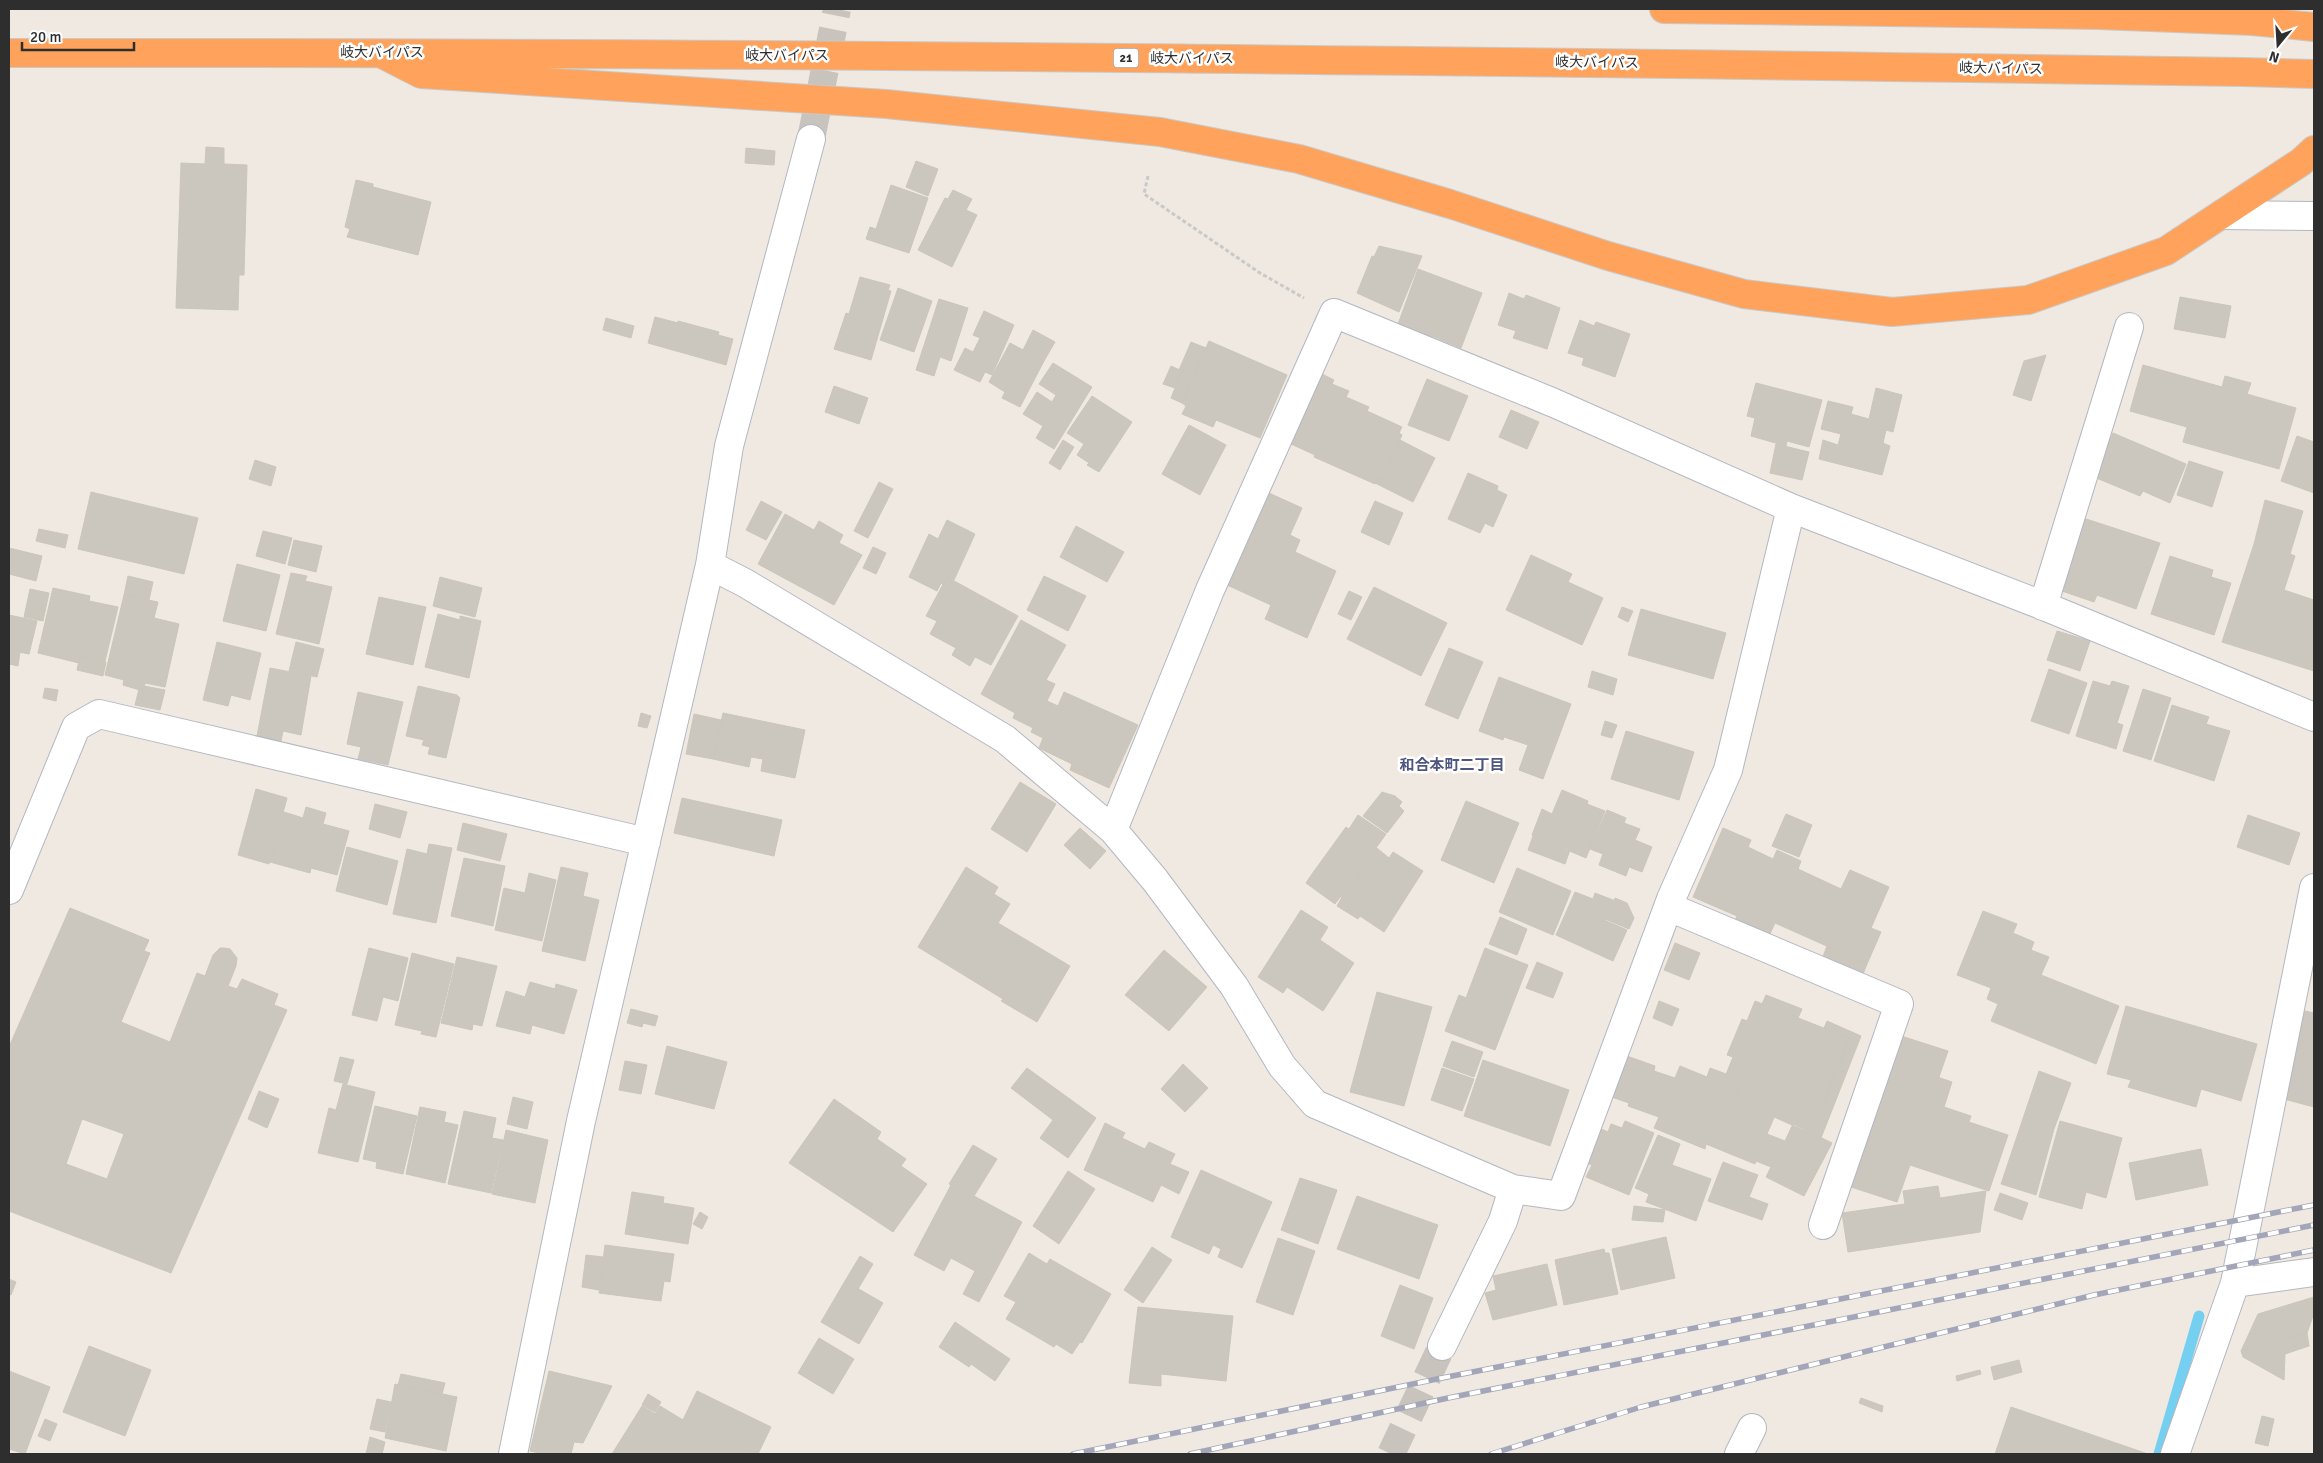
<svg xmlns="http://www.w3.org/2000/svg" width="2323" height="1463" viewBox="0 0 2323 1463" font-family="Signika,'Noto Sans JP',sans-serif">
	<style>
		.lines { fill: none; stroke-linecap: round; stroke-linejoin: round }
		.stream { stroke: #75cff0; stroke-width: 11 }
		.building { fill: #cbc7bf; stroke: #cbc5ba; fill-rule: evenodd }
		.street-tunnel { stroke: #c8c4bd; stroke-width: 28; stroke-dasharray: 28 14; stroke-linecap: butt }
		.street-casing { stroke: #b4b7c1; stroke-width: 30 }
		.highway-casing { stroke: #c9c9c9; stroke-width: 30 }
		.path { stroke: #c9c9c9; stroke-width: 3; stroke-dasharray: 4 2.5; stroke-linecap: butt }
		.street { stroke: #fff; stroke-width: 28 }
		.highway { stroke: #ffa35c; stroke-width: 28 }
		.rail-casing { stroke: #a3a6b8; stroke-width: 5.5 }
		.rail { stroke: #fff; stroke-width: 4; stroke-dasharray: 11; stroke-linecap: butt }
		.labels { text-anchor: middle; stroke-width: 5; stroke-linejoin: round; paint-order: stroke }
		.shield { fill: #fff; stroke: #6d6d6d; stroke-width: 1 }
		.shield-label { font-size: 12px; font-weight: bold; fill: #2e2e2e }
		.street-label { font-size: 14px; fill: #2e2e2e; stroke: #fff }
		.neighbourhood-label { font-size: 15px; font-weight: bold; fill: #4d5680; stroke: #fff }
	</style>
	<rect width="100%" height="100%" fill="#efe9e1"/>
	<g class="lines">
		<path class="stream" d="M2159 1454 2199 1316"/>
	</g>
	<path class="building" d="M206 147 224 148V164L247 165 244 275H239L238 310 176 308 181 163 205 164Z
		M746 148 775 151 774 165 745 163Z
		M916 161 938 169 928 196 906 187Z
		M356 180 373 184V187L431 202 418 255 347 237 350 229 345 227Z
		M891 185 928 198 909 253 866 239 870 227 876 229Z
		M953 190 972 199 966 210 977 215 952 267 918 250 945 198 948 199Z
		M1379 246 1422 256 1399 312 1357 293 1372 256 1374 257Z
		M1418 269 1482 293 1461 348 1432 336 1431 339 1397 327Z
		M860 277 890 285 888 290 891 291 871 360 834 349 846 313 849 314Z
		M898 288 932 301 914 352 880 340Z
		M1509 293 1524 299 1526 295 1560 308 1547 349 1513 338 1516 331 1498 325Z
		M2180 297 2231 306 2225 338 2174 329Z
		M939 299 968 308 951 361 940 357 934 376 916 370Z
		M984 311 1014 325 992 375 985 372 980 382 954 370 965 348 973 352 980 338 973 335Z
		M655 317 678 323V321L719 332 718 335 733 339 726 365 648 343Z
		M606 318 634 326 631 338 603 330Z
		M1580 320 1594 326 1596 322 1630 334 1615 377 1582 365 1584 358 1568 353Z
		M1033 330 1055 342 1044 361 1023 350Z
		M1209 341 1287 375 1260 438 1216 420 1213 427 1182 414 1186 406 1182 403Z
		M1191 342 1206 348 1182 403 1171 398 1182 371 1179 370Z
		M1010 343 1044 361 1020 407 1002 398 1005 392 989 382Z
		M2046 355 2031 401 2013 395 2024 361Z
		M1053 363 1092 387 1054 449 1036 438 1043 426 1023 414 1037 392 1052 402 1056 395 1039 384Z
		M2143 365 2222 387 2225 376 2251 383 2247 394 2296 408 2279 469 2183 442 2187 427 2130 411Z
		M1171 366 1182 371 1175 388 1163 384Z
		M1320 373 1334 380 1332 384 1349 391 1346 397 1369 407 1367 411 1402 427 1399 433 1402 435 1382 479 1378 477 1375 484 1314 457 1315 455 1289 443Z
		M1427 379 1468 396 1449 441 1408 425Z
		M1756 383 1822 400 1809 447 1787 441 1786 446 1751 436 1755 418 1747 416Z
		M834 386 868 398 859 424 825 412Z
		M1876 388 1902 395 1893 432 1886 430 1883 443 1890 446 1882 475 1819 459 1823 440 1838 445 1841 434 1821 429 1828 401 1853 407 1851 414 1869 419Z
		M1092 396 1132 422 1099 472 1087 465 1089 463 1077 455 1084 444 1067 433Z
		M1511 410 1539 422 1527 449 1499 437Z
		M1189 425 1226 445 1200 495 1162 474Z
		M2113 433 2186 464 2170 503 2143 491 2140 496 2094 477Z
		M2297 436 2314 442V493L2281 481Z
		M1063 440 1074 447 1060 470 1049 463Z
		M1400 440 1435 458 1413 502 1375 483 1378 477 1382 479Z
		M1776 444 1809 452 1802 480 1770 473Z
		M255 460 276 467 271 486 249 479Z
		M2189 461 2223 472 2212 507 2177 495Z
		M1468 473 1498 486 1497 490 1507 495 1493 527 1485 523 1480 533 1448 519Z
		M879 482 893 489 868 538 854 531Z
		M91 492 198 518 184 574 78 549Z
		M1269 493 1302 508 1290 535 1300 540 1295 552 1336 571 1307 638 1265 619 1271 605 1227 585Z
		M2265 500 2303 511 2290 554 2295 556 2284 590 2314 600V671L2222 642 2254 544Z
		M761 501 782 512 766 540 746 530Z
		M1375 501 1403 513 1389 545 1361 532Z
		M785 514 814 530 819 521 843 535 839 543 862 555 834 605 758 564Z
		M2083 518 2160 543 2136 609 2097 595 2094 602 2059 590Z
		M947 520 975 534 954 580 947 577 943 585 941 583 937 591 909 577 929 534 938 539Z
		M1076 526 1124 552 1107 582 1060 557Z
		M39 529 68 535 65 548 36 541Z
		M263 531 292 538 285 564 256 556Z
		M294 540 322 546 316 572 288 565Z
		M873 547 886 553 876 574 863 568Z
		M9 548 42 556 36 581 9 574Z
		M1531 555 1572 574 1568 582 1603 598 1582 645 1506 610Z
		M2170 556 2213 570 2211 577 2231 583 2214 635 2151 614Z
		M237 564 280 575 266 631 223 621Z
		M291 573 307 576 305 581 332 587 319 644 276 634Z
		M128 576 153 582 149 600 124 595Z
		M1044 576 1086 596 1068 631 1027 610Z
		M440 577 482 588 475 617 433 606Z
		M947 577 1018 616 991 665 975 657 970 666 952 655 956 648 930 634 937 621 926 616Z
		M1374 587 1447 623 1421 676 1347 639Z
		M53 588 90 596 89 601 118 607 105 661 80 656 79 663 38 653Z
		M30 589 49 593 43 621 24 617Z
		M1349 591 1362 597 1351 620 1338 614Z
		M124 595 158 602 154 618 179 624 165 687 145 683 143 691 123 685 124 680 105 675Z
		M379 597 426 607 413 665 366 654Z
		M1622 607 1633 611 1628 622 1618 617Z
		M1641 609 1726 633 1713 679 1628 655Z
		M438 614 460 620V616L481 621 469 678 425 667Z
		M9 615 37 621 29 654 9 650Z
		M1021 620 1066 645 1046 680 1055 684 1047 701 1058 706 1064 692 1138 725 1109 788 1070 770 1072 764 1039 748 1043 738 1031 732 1033 728 1013 718 1015 713 981 694Z
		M2057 631 2090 641 2080 671 2047 660Z
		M217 642 261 653 250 700 231 695 228 706 203 700Z
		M296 642 324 649 317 677 289 671Z
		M1449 648 1483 662 1458 719 1425 705Z
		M9 650 20 652 18 666 9 664Z
		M80 656 106 662 103 676 77 670Z
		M270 668 311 676 301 735 283 731 281 741 257 736Z
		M2049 669 2087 683 2069 734 2031 721Z
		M1592 671 1617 679 1613 695 1588 687Z
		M1499 677 1571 704 1543 779 1519 770 1528 745 1504 737 1503 740 1479 731Z
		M2093 681 2110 686 2112 681 2129 686 2117 723 2123 725 2116 749 2076 736Z
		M144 686 165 690 160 710 135 705 139 689 143 691Z
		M418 686 457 695 460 698 446 758 428 754 430 747 422 745 424 740 406 736Z
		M45 688 58 690 56 701 43 698Z
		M2143 689 2171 698 2151 760 2123 751Z
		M358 692 403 702 388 765 358 759 361 747 347 744Z
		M2172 705 2209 717 2206 724 2230 731 2214 781 2154 761Z
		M641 713 651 716 647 728 638 726Z
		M723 713 805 730 795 778 761 771 763 759 751 757 749 767 713 759Z
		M694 714 721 720 713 759 686 754Z
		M1605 721 1617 725 1612 738 1601 735Z
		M1626 731 1694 752 1679 800 1611 779Z
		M1020 782 1056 804 1027 852 991 829Z
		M256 789 287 798 269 864 238 855Z
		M1562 790 1588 801 1587 804 1605 811 1586 858 1532 835 1542 809 1552 814Z
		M1382 792 1395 796 1402 802 1399 806 1404 811 1387 833 1363 816Z
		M682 798 782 820 774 856 674 833Z
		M1466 801 1519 823 1494 883 1441 860Z
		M375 804 407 812 400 838 369 829Z
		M306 807 326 813 323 824 349 831 337 875 311 868 310 873 270 862 284 812 303 818Z
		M1607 810 1626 818 1624 823 1640 829 1635 840 1652 847 1642 872 1629 867 1626 876 1599 865 1603 854 1590 849Z
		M1786 814 1812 825 1799 857 1772 846Z
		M1358 815 1386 834 1376 848 1349 829Z
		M2248 815 2300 833 2289 865 2237 847Z
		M463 823 507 834 500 861 457 850Z
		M1346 827 1378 849 1358 878 1371 886 1393 852 1423 871 1384 932 1360 916 1358 919 1337 906 1342 897 1312 874Z
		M1080 828 1106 851 1090 869 1064 845Z
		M1723 828 1751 840 1748 847 1773 859 1777 850 1801 861 1798 869 1841 889 1850 870 1889 887 1871 928 1881 932 1867 964 1775 923 1768 938 1734 923 1737 916 1693 897Z
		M1533 836 1570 850 1565 864 1528 850Z
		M429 844 452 848 436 923 393 914 407 849 427 854Z
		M347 847 398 861 387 905 336 891Z
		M1378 849 1389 858 1371 886 1358 878Z
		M464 858 505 866 493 926 451 916Z
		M561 867 588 873 583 896 599 900 585 961 542 951Z
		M966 867 998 887 994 894 1010 904 998 923 1070 966 1037 1022 1001 1001 1003 999 918 947Z
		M1517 868 1571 891 1553 935 1499 912Z
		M529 873 556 880 542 941 495 930 504 888 525 893Z
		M1312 874 1341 896 1335 904 1306 883Z
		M1575 892 1593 899 1595 893 1613 900 1604 920 1627 930 1613 961 1556 935Z
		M1615 898 1627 903 1634 918 1629 929 1605 919Z
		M70 908 149 940 144 951 150 953 121 1022 170 1042 197 973 205 976 213 955 220 948H224L230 949 237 958 236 966 228 986 237 989 242 979 278 994 274 1005 287 1010 171 1273 9 1211V1047ZM82 1119 124 1134 107 1179 66 1164Z
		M1301 910 1328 927 1320 940 1354 963 1323 1011 1287 987 1283 993 1258 977Z
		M1983 911 2017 924 2013 933 2034 942 2031 950 2049 957 2041 975 2119 1006 2096 1064 1991 1021 1998 1004 1987 999 1991 988 1957 975Z
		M1500 917 1527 929 1517 955 1489 944Z
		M1675 943 1700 953 1689 980 1664 970Z
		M1827 946 1867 964 1861 979 1821 962Z
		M369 948 408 958 398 1001 383 997 377 1021 352 1015Z
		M1485 948 1528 965 1495 1050 1445 1031 1459 995 1466 998Z
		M1164 950 1207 987 1169 1031 1125 995Z
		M412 953 454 964 436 1037 421 1034 422 1031 395 1025Z
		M457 957 497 966 482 1026 473 1024 472 1030 441 1023Z
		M1537 962 1563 973 1553 998 1526 988Z
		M530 982 555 989 556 984 577 990 564 1034 532 1025 530 1034 496 1026 506 991 525 997Z
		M1377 992 1432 1007 1404 1106 1350 1092Z
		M1766 995 1802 1009 1798 1018 1762 1004Z
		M1659 1001 1679 1009 1672 1026 1653 1018Z
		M1755 1001 1849 1038 1819 1114 1725 1077 1733 1057 1727 1055 1742 1019 1747 1021Z
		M2126 1006 2257 1044 2241 1101 2201 1089 2196 1107 2128 1087 2131 1080 2107 1074Z
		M631 1009 658 1016 655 1026 643 1023 642 1027 627 1023Z
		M2305 1011 2314 1013V1107L2284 1099Z
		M1827 1021 1861 1036 1821 1138 1774 1117 1776 1113 1736 1096 1741 1084 1819 1114 1849 1038 1824 1028Z
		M1898 1035 1948 1051 1939 1077 1890 1061Z
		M1452 1041 1483 1052 1474 1077 1443 1066Z
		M667 1046 727 1062 714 1109 655 1094Z
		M1624 1055 1655 1066 1654 1071 1675 1078 1680 1066 1707 1077 1710 1068 1726 1074 1725 1077 1741 1084 1736 1096 1776 1113 1767 1134 1785 1141 1793 1124 1832 1143 1804 1196 1766 1177 1771 1167 1756 1161 1755 1164 1706 1144 1705 1149 1654 1128 1659 1117 1628 1106 1629 1103 1609 1096Z
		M340 1057 354 1060 347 1084 334 1081Z
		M1483 1060 1569 1090 1550 1146 1464 1116Z
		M625 1061 647 1065 641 1094 619 1090Z
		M1890 1061 1952 1082 1944 1107 1971 1116 1969 1122 2008 1135 1989 1191 1910 1165 1897 1202 1848 1186Z
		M1183 1064 1208 1088 1185 1112 1161 1089Z
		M1027 1068 1096 1118 1068 1158 1040 1138 1053 1120 1011 1088Z
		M1442 1068 1474 1079 1462 1111 1431 1100Z
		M2039 1071 2071 1083 2054 1129 2036 1195 2001 1184Z
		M343 1084 375 1092 358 1162 318 1153 329 1108 336 1110Z
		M259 1091 279 1099 267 1128 248 1119Z
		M513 1097 533 1102 527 1129 507 1124Z
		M834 1099 881 1132 877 1139 906 1159 901 1166 927 1184 893 1232 789 1163Z
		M375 1106 417 1116 403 1174 376 1168 377 1162 363 1159Z
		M420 1107 446 1112 444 1122 458 1125 445 1183 406 1174Z
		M464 1111 496 1118 492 1138 503 1140 491 1193 448 1184Z
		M1625 1121 1654 1133 1629 1195 1586 1177 1592 1165 1585 1162 1599 1128 1608 1132 1611 1124 1622 1128Z
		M2060 1121 2122 1138 2106 1198 2086 1192 2082 1209 2039 1197Z
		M1105 1123 1125 1133 1122 1138 1145 1149 1149 1142 1175 1154 1170 1164 1189 1172 1179 1194 1161 1185 1153 1202 1084 1170Z
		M506 1130 548 1140 535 1203 492 1194Z
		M1658 1135 1680 1144 1672 1165 1711 1179 1696 1221 1646 1202 1649 1194 1635 1188Z
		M973 1145 997 1159 974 1196 1022 1222 979 1302 963 1294 975 1271 951 1258 944 1271 914 1255 951 1185 949 1184Z
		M2201 1149 2208 1185 2136 1200 2129 1163Z
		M1723 1162 1758 1175 1749 1197 1768 1204 1762 1220 1708 1201Z
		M1201 1170 1272 1202 1242 1268 1218 1257 1221 1249 1213 1245 1209 1254 1171 1237Z
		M1068 1171 1095 1189 1059 1244 1033 1226Z
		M1300 1178 1337 1190 1318 1244 1281 1230Z
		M1938 1186 1940 1198 1986 1191 1980 1232 1848 1252 1842 1213 1905 1204 1903 1191Z
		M632 1192 664 1197 663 1203 694 1208 688 1244 625 1234Z
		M2000 1193 2028 1203 2022 1220 1994 1210Z
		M1357 1196 1438 1225 1419 1279 1337 1249Z
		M1634 1206 1665 1210 1663 1222 1632 1220Z
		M700 1212 708 1217 702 1229 693 1224Z
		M1666 1237 1675 1278 1621 1290 1612 1249Z
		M1278 1238 1315 1251 1293 1315 1256 1302Z
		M605 1245 674 1254 670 1282 664 1281 661 1301 599 1293Z
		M1152 1247 1172 1260 1143 1303 1124 1290Z
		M1604 1249 1605 1253H1609L1618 1294 1564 1305 1555 1260Z
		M1029 1253 1047 1264 1050 1259 1111 1294 1082 1343 1080 1342 1072 1354 1056 1344 1054 1347 1006 1319 1016 1302 1004 1296Z
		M586 1255 603 1257 599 1290 582 1287Z
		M860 1256 873 1264 858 1289 845 1281Z
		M1547 1264 1557 1305 1493 1320 1485 1293 1496 1290 1493 1276Z
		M9 1279 16 1282 11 1295 9 1294Z
		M845 1281 883 1303 859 1344 821 1322Z
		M1400 1285 1433 1298 1414 1349 1381 1336Z
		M2314 1297V1313L2307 1333 2241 1351 2258 1314Z
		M1138 1307 1233 1316 1226 1381 1161 1374V1386L1129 1383Z
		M955 1322 1010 1359 995 1381 971 1364 969 1367 939 1347Z
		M2307 1333 2309 1346 2285 1354 2284 1380 2243 1357 2241 1351Z
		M819 1338 854 1359 833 1394 798 1373Z
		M89 1346 151 1370 125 1436 63 1412Z
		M2019 1360 2022 1372 1994 1380 1991 1367Z
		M1980 1370 1981 1374 1957 1381 1956 1376Z
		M9 1371 50 1387 25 1454 9 1449Z
		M549 1371 612 1386 583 1443 574 1442 571 1454H544L530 1451Z
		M401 1374 445 1383 442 1394 398 1385Z
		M395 1384 457 1397 446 1451 385 1438Z
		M697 1391 771 1427 758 1454 750 1452 749 1454H612L642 1406 679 1428Z
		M648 1394 661 1402 655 1412 642 1405Z
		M1861 1398 1883 1406 1882 1412 1859 1403Z
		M377 1399 391 1402 385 1432 370 1429Z
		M660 1406 683 1420 679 1428 655 1414Z
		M2011 1407 2148 1454H1995Z
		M2262 1416 2274 1419 2268 1446 2255 1443Z
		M45 1419 57 1424 50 1441 38 1436Z
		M370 1437 385 1442 382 1454H366Z"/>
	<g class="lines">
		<path class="street-tunnel" d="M811 139 837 9
			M1391 1454 1442 1346"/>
		<g class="street-casing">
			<path id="street" d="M2221 215 2314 216
				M710 565 745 583 1005 739 1113 830 1155 880 1234 986 1282 1066 1315 1104 1513 1189 1561 1196 1671 899 1728 770 1791 508
				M2043 606 2129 327
				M1113 830 1210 590 1334 313 1554 403 1791 508 2039 604 2314 717
				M9 890 76 727 99 714 646 842
				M1669 907 1899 1004 1823 1225
				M2235 1283 2314 1272
				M1442 1346 1503 1221 1513 1189
				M513 1454 581 1121 710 565 729 446 811 139
				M1739 1454 1752 1428
				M2175 1454 2235 1283 2314 888"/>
		</g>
		<g class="highway-casing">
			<path id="highway" d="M1664 9 2098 15 2252 21 2314 27
				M9 53C754 52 1498 61 2243 72L2314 74
				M382 54 421 74 886 104 1160 132 1299 159 1450 204 1608 256 1744 294 1892 312 2028 300 2166 251 2301 162 2314 150"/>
		</g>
		<path class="path" d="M1148 176 1144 194 1260 273 1304 298"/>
		<use href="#street" class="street"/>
		<use href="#highway" class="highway"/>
		<g class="rail-casing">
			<path id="rail" d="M1073 1454 1437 1379 2314 1205
				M1190 1454 1448 1398 2314 1225
				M1491 1454 1641 1407 2094 1295 2314 1250"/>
		</g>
		<use href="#rail" class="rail"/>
	</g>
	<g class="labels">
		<rect class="shield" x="1113.5" y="48.5" width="25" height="19" rx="4"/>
		<g class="shield-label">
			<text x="1126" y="62">21</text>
		</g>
		<g class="street-label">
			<text x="382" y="57">岐大バイパス</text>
			<text x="787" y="60">岐大バイパス</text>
			<text x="1192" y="63">岐大バイパス</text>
			<text transform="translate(1597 62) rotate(1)" y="5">岐大バイパス</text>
			<text transform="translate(2001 68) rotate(1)" y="5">岐大バイパス</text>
		</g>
		<g class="neighbourhood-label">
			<text x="1452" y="770">和合本町二丁目</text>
		</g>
	</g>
	<rect width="2323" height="1463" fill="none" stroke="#2e2e2e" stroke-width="20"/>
	<g transform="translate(2278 45) rotate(198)" stroke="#ffffff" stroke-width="4" paint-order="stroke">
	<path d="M0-4L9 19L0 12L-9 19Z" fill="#2e2e2e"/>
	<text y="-8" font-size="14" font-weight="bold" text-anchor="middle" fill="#2e2e2e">N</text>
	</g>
	<path d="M22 42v8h112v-8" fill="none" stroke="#2e2e2e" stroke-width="2.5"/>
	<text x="30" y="42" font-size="15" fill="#2e2e2e" stroke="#ffffff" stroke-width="4" paint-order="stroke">20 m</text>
</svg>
